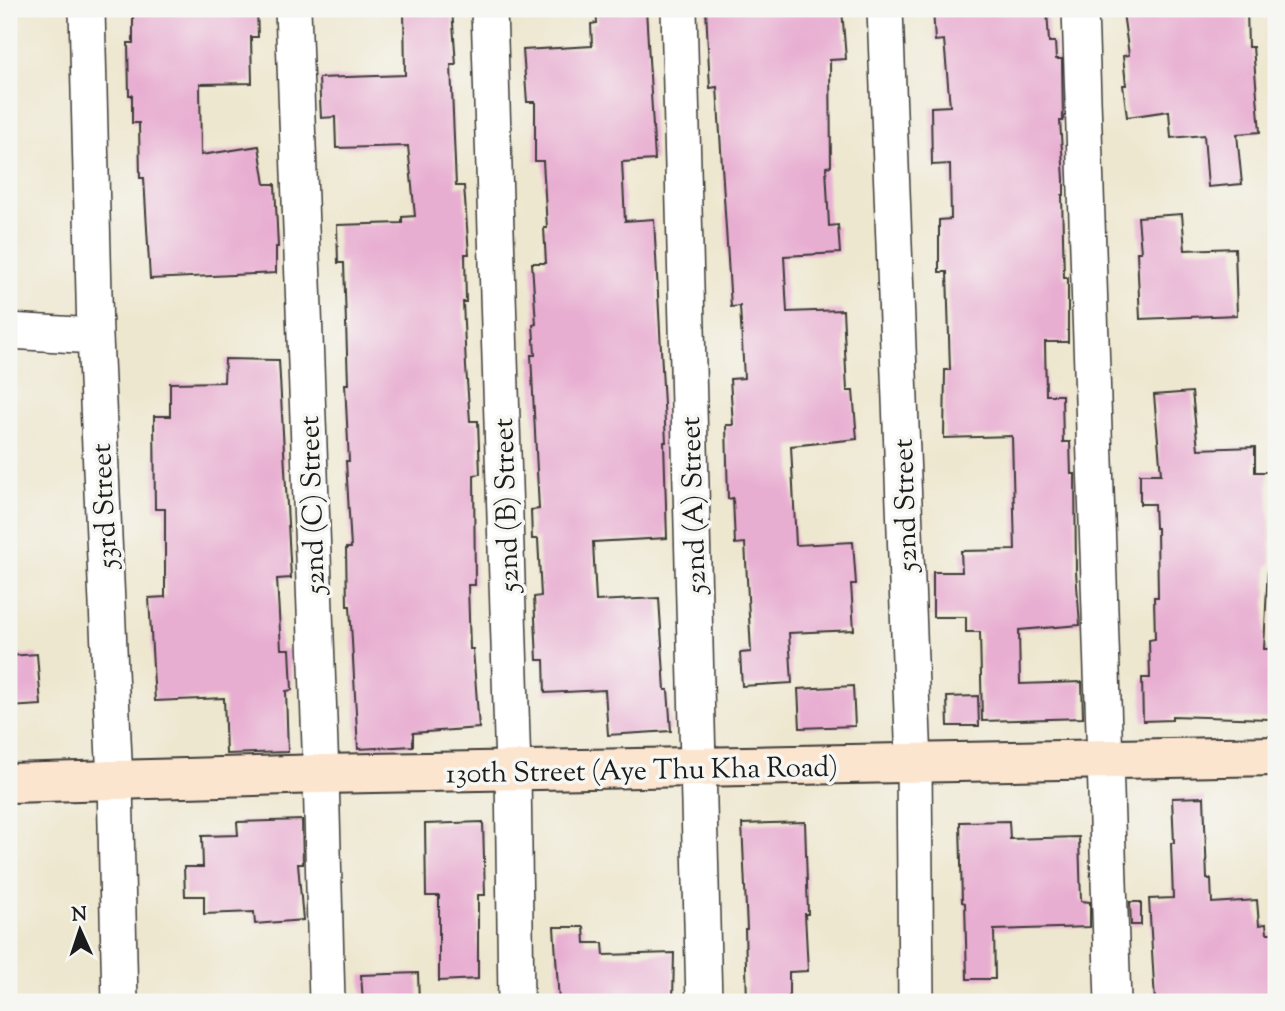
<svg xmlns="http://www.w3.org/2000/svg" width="1285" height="1011" viewBox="0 0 1285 1011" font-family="'Sorts Mill Goudy',serif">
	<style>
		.building { fill: #e8aed1 }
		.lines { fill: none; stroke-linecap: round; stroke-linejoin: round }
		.street-casing { stroke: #3c3a37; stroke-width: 38 }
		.secondary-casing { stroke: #3c3a37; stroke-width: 42 }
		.street { stroke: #fff; stroke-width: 35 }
		.secondary { stroke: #fce5cf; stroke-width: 38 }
		.labels { text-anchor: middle; stroke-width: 7; stroke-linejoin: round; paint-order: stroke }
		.street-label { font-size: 28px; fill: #1c1c1c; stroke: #f6f6f2 }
	</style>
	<rect width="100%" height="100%" fill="#f6f6f2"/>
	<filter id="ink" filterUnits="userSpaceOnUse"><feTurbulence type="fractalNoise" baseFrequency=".0143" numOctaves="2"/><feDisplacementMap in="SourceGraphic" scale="14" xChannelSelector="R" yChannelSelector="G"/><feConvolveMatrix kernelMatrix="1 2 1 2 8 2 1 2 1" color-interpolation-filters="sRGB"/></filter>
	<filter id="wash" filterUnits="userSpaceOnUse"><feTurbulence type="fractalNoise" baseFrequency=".00686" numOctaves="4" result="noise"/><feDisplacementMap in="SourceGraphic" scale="28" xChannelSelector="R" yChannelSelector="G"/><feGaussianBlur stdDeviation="1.57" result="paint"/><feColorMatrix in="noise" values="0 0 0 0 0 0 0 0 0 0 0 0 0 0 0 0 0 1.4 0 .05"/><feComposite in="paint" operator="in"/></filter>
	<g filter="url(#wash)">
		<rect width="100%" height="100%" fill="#eee7cf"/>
		<g id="blocks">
			<path class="building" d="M133 9H257L258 37H251L252 83 200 84 201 155 259 146 265 184H275L278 247H276V273L150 279 144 178H140L139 123H132V95H129L128 43H133Z
				M404 9H452L456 65H451L456 186H464L469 254H465L466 302H463L466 367 470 421H478L480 474 474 475 475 585H468L470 649H473L479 728 413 733V746L358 749 352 641 350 606H347L346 548H351L346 461H349L345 384H348L344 263H338L337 225 402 223V217L415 216 408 146 336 148 335 117 321 118 319 78 405 75Z
				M596 9H646L655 160 622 162 625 221 654 219 666 442H664L667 538 593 542 596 601 659 598 665 690H668L671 731 608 735 605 690 545 693 544 660H537L534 597 541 596 538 539H532L531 510 539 509 531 355H535L533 325 536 324 532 263H546L544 228H547L543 161H535V102H527L523 50 592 46 591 24 597 23Z
				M706 9H842L846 59 830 60 831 166 826 167 829 226 838 225 840 253 784 256 787 312 843 310 847 391H853L857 439 791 446 796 545 853 542 856 584H851L854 630 789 633 792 683 742 686 740 653 751 652 745 543 735 544 733 498 728 499 726 425H733L730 379 744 378 740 306 731 307 717 87 710 88Z
				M933 9H1047L1049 42H1055L1056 59H1062L1063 121H1060L1064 179V195H1062L1064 278H1068V342H1045L1046 395H1062L1063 442H1070L1071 474H1075L1076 572 1080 625 1019 630 1020 684 1082 682 1083 718 982 721 980 632H966V617H933V572H962L961 551 1015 550 1012 436 944 438 945 370H950L947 272H939V220L951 219 950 164 932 165 931 107 950 106 944 40 935 41Z
				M1157 9H1247L1248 47H1253L1260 132 1237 134 1242 184 1208 187 1204 135 1171 138 1169 111 1127 117 1123 85H1126L1123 56 1129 55 1123 13Z
				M1182 214 1185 250 1235 248 1237 315 1140 319 1137 252H1141L1138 217Z
				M225 359 279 360 291 578 277 579 281 649H290L292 690 286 691 288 752 226 754 224 698 155 701 149 598 165 597V509H155L154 416H170V383L224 382Z
				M1192 392 1198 449 1255 447V472H1268L1271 565H1268L1264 649H1272L1270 719 1172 716V720L1143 721 1142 678H1150L1149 640 1155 639 1154 597H1158L1157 528H1155L1154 504H1140V474H1161L1154 395Z
				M37 654 41 705 9 707V656Z
				M853 686 855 726 800 728 798 689Z
				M978 696 979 726H948L947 697Z
				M1204 797 1207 879H1211L1212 903 1257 900 1259 925 1266 924 1267 933H1276V996L1238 998 1239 1002H1155L1149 899 1173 898 1171 843H1174L1172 798Z
				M302 820 303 864H298L303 920 255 924 254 912 204 914V896H185L184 867H203L202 836 238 835 237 822Z
				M1009 821 1010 839 1079 837 1081 901 1090 902V927L994 930 995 979H967L965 903 962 902 960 822Z
				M483 822 485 895H478V979L439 981V896H426L425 824Z
				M805 822 808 914H805L808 971 789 972V1002H747L745 929H747L742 824Z
				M1130 902H1141V925H1131Z
				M554 927H584L585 943H603L604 955 674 953 673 1001 559 1002Z
				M418 973 419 1002H363L361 975Z"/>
		</g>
	</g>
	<g filter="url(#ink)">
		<use href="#blocks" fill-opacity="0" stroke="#3c3a37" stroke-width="2"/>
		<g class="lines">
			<g class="street-casing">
				<path id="street" d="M87 9 95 336 115 782 120 1002
					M293 9 321 774 327 1002
					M489 9 513 770 516 1002
					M679 9 704 1002
					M885 9 914 764 916 1002
					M1080 9 1113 1002
					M9 331 95 336"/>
			</g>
			<g class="secondary-casing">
				<path id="secondary" d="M9 783 321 774 1276 756"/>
			</g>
			<use href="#street" class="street"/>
			<use href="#secondary" class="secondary"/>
		</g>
	</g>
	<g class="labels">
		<g class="street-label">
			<text transform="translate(311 505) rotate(-92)" y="10">52nd (C) Street</text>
			<text transform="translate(505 505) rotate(-92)" y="10">52nd (B) Street</text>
			<text transform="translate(692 505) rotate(-92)" y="10">52nd (A) Street</text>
			<text transform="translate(904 505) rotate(-92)" y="10">52nd Street</text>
			<text transform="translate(103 506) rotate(-93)" y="10">53rd Street</text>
			<text transform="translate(642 769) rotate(-1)" y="10">130th Street (Aye Thu Kha Road)</text>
		</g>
	</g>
	<rect width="1285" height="1011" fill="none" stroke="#f6f6f2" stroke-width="35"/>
	<g transform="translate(80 930) rotate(357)" stroke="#f6f6f2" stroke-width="5" paint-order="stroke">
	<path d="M0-5L12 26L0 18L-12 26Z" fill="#1c1c1c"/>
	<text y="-10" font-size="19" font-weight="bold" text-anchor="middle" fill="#1c1c1c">N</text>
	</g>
</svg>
